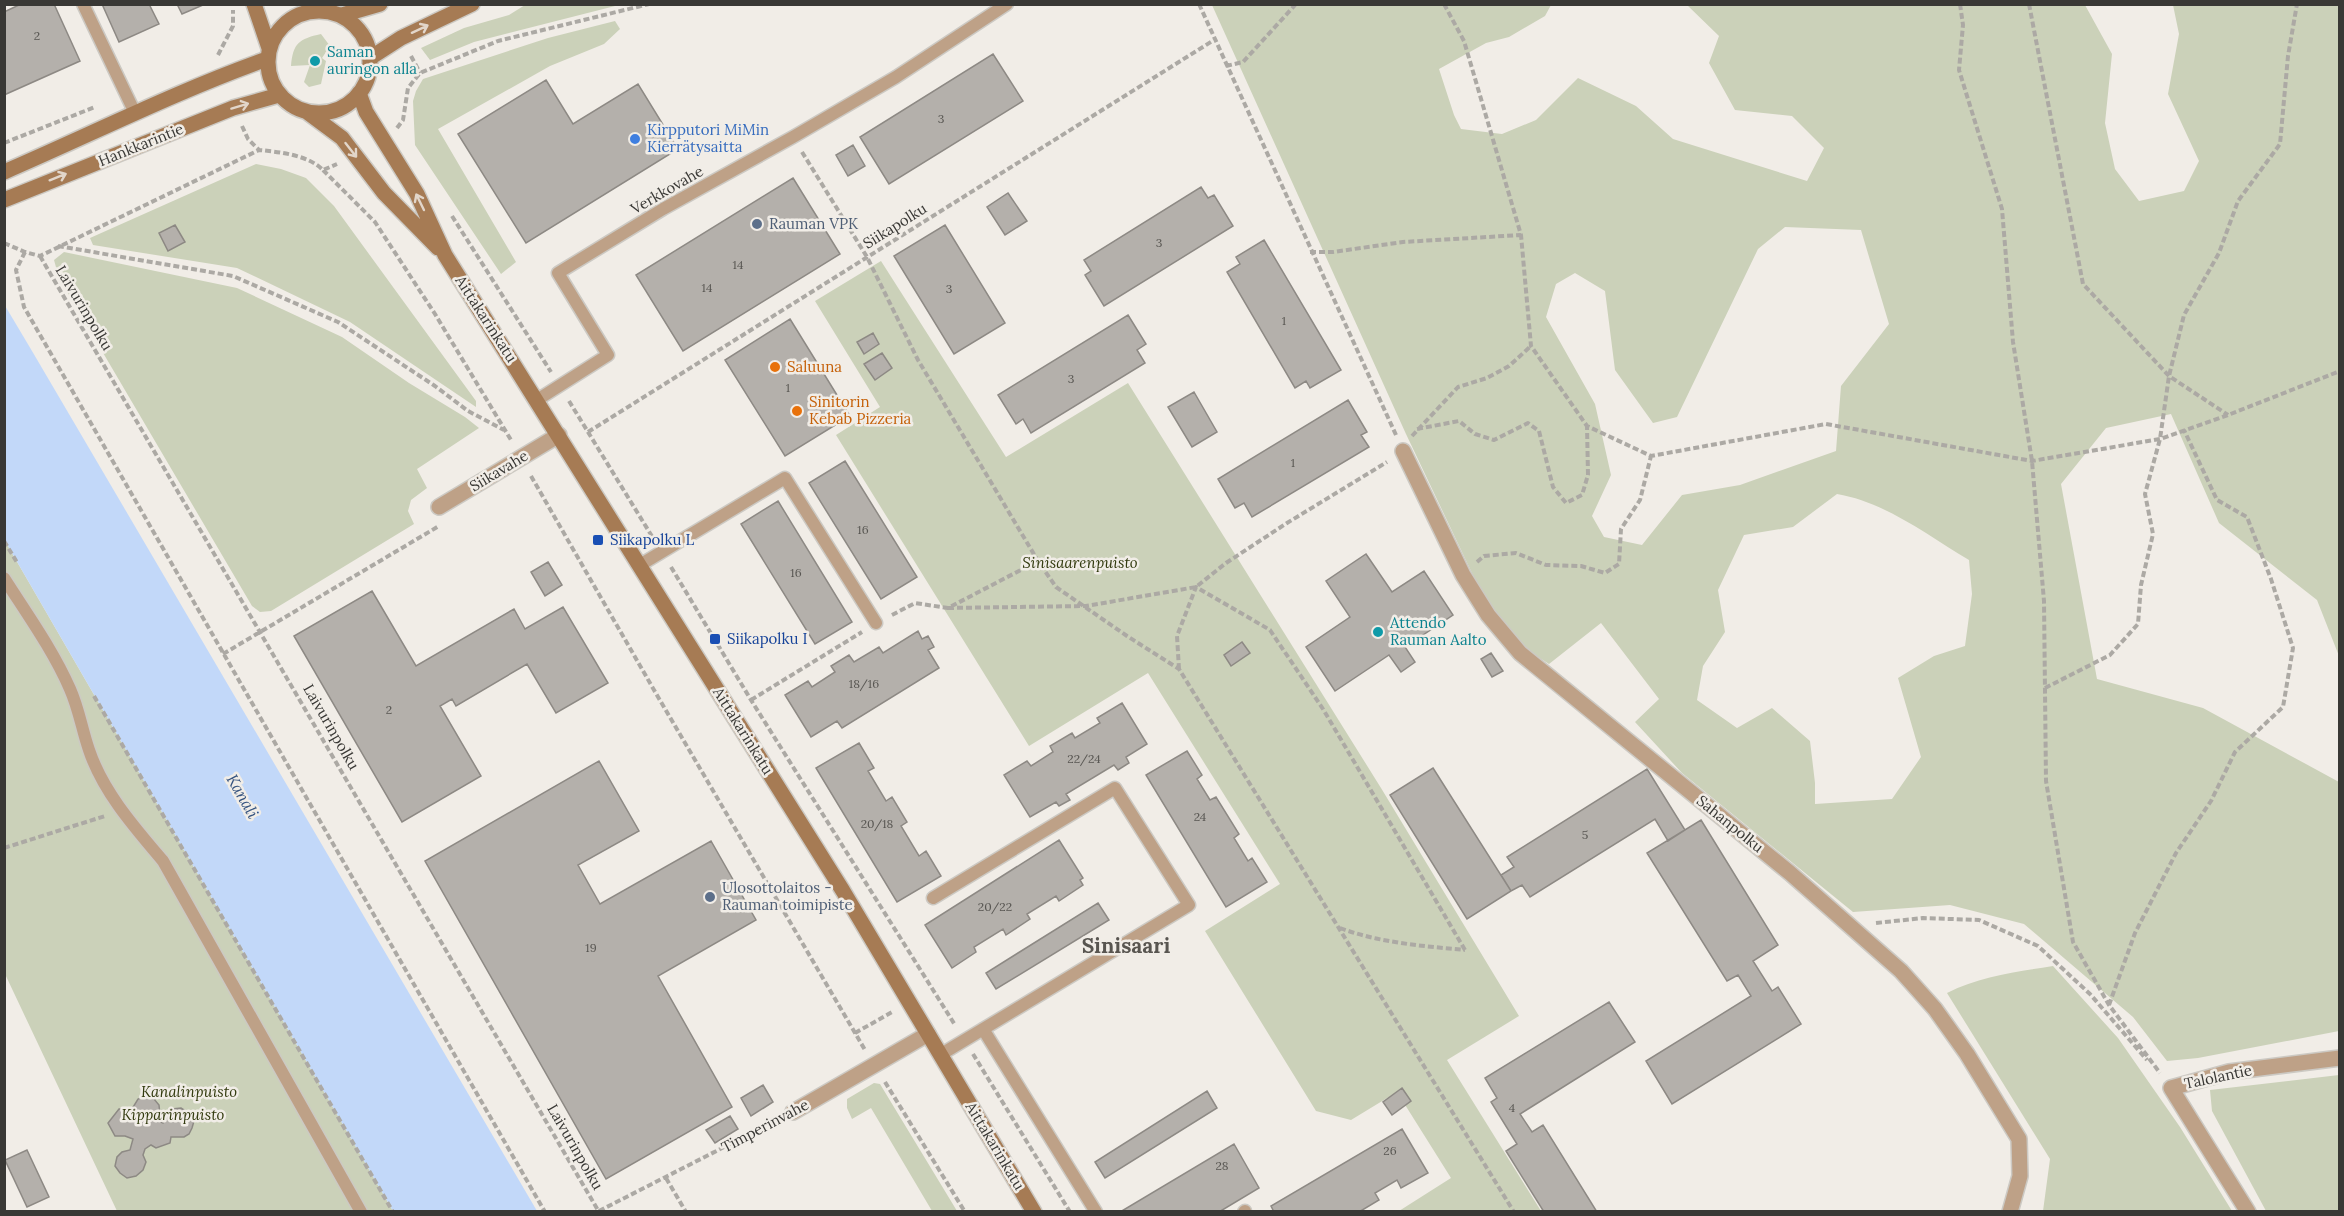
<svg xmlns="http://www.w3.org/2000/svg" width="2344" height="1216" viewBox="0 0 2344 1216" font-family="Lora,serif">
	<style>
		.green { fill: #cbd1b9; fill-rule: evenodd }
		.water { fill: #c2d8f9 }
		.building { fill: #b4b0ab; stroke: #8d8984; stroke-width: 1.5 }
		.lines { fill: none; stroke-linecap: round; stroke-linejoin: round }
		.lane-casing { stroke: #ccc9c3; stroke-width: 15 }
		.street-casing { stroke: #ccc9c3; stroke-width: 18 }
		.secondary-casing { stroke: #ccc9c3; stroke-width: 18 }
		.path { stroke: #aca9a4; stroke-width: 4; stroke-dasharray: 6 3; stroke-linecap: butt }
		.lane { stroke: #bea187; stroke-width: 12 }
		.street { stroke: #bea187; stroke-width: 15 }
		.secondary { stroke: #a67b54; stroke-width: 15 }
		.oneway { stroke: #e2d6ca }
		.culture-dot { fill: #0f9aa8; stroke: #f1ede7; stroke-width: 2 }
		.shop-dot { fill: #3f7fe0; stroke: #f1ede7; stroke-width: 2 }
		.service-dot { fill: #5c6f8a; stroke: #f1ede7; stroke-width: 2 }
		.food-dot { fill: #e8710a; stroke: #f1ede7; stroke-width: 2 }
		.transit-dot { fill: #1a4fb4; stroke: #f1ede7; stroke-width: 2 }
		.labels { text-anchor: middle; stroke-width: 5; stroke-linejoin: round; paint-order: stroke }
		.number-label { font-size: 12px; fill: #585652 }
		.culture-label { font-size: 15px; fill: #0d838f; stroke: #f1ede7; text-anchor: start }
		.shop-label { font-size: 15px; fill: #366cbe; stroke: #f1ede7; text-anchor: start }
		.street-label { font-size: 15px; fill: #393835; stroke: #f1ede7 }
		.service-label { font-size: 15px; fill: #4e5e75; stroke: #f1ede7; text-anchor: start }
		.food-label { font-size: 15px; fill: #c56008; stroke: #f1ede7; text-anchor: start }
		.transit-label { font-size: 15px; fill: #164399; stroke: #f1ede7; text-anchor: start }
		.park-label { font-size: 15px; font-style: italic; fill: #323a0e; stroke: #f1ede7 }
		.water-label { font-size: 16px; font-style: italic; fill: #35537f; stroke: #f1ede7 }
		.district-label { font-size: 21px; font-weight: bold; fill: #585550; stroke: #f1ede7 }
	</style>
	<rect width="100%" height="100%" fill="#f1ede7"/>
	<path class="green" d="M525 5H619L474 42 430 60 421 48 464 28 509 15Z
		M1212 5H1551L1545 16 1509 37 1486 43 1439 69 1454 115 1461 129 1502 134 1536 120 1578 78 1636 106 1673 139 1807 181 1824 148 1792 116 1735 110 1709 63 1719 36 1687 5H2085L2112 54 2105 123 2115 169 2139 201 2184 191 2199 161 2168 94 2179 34 2173 5H2339V656L2317 600 2219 523 2171 414 2106 428 2061 484 2097 679 2203 708 2339 782V1031L2198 1058 2167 1061 2133 1017 2024 924 1950 905 1853 912 1682 773 1635 722 1659 699 1601 623 1549 664 1529 651 1513 635 1480 590 1406 434ZM1785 227 1861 230 1889 324 1841 386 1836 451 1740 485 1682 495 1642 545 1604 537 1592 516 1611 475 1595 404 1546 317 1556 284 1575 273 1605 291 1615 370 1653 423 1677 417 1758 249ZM1837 494C1885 502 1927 535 1969 560L1972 594 1965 646 1934 656 1898 678 1921 757 1892 799 1815 804V783L1810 741 1772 708 1737 728 1697 700 1703 666 1725 632 1718 590 1744 535 1793 527Z
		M615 21 620 29 604 44 550 66 438 129 516 262 501 274 415 145 413 101 416 91 423 79 548 38Z
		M321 34 330 46 322 58 326 61 321 84 309 87 304 82 310 65 291 66C293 43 299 39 321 34Z
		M256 164 281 169 306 178 334 206 476 401V407L350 322 237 268 93 245 90 238Z
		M64 252 237 288 342 337 409 383 465 417 479 428 417 469 427 488 411 500 408 511 414 524 271 611 260 612 252 606 59 278 54 260Z
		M881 261 1006 457 1128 383 1381 788 1519 1016 1447 1060 1541 1211H1399L1451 1178 1397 1092 1351 1120 1316 1111 1205 931 1280 884 1148 673 1029 746 836 435 880 407 815 301Z
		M5 541 393 1211H117L5 974Z
		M2053 966 2118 1038 2180 1127 2232 1211H2043L2050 1159 1947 993C1981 976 2016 972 2053 966Z
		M2339 1075V1211H2266L2212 1111 2210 1090Z
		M874 1083 880 1084 957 1211H932L871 1108 852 1119 847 1108V1099Z"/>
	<path class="water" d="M4 304 32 351 537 1211H393L5 541Z"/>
	<path class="building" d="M21 4H54L80 61 4 95V12Z
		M102 4H149L159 24 119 42Z
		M177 4H203V5L182 14Z
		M993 54 1023 101 889 184 860 137Z
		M546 80 573 124 638 84 678 149 526 243 458 134Z
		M853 145 865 166 848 176 836 155Z
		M793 178 840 254 683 351 636 275Z
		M1201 187 1208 198 1214 195 1233 226 1104 306 1085 275 1091 271 1084 260Z
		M1008 193 1027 221 1005 235 987 207Z
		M175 225 185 242 168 251 159 233Z
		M945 225 1005 323 954 354 894 256Z
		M1264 240 1341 370 1310 388 1306 381 1295 388 1227 272 1240 264 1236 257Z
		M1128 315 1146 344 1137 350 1145 363 1031 433 1023 419 1016 424 998 395Z
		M790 319 850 416 785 456 725 360Z
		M873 333 879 344 864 354 857 342Z
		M882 353 892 368 875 380 864 364Z
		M1194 392 1217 432 1192 447 1168 407Z
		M1348 400 1367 432 1361 435 1369 447 1252 517 1244 503 1235 508 1218 479Z
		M845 461 917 577 881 599 809 483Z
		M778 501 852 622 815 644 741 524Z
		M1366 554 1392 592 1424 571 1453 615 1405 647 1415 662 1401 672 1389 655 1335 691 1306 647 1350 617 1326 581Z
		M548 562 562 585 545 596 531 572Z
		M372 591 416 666 514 609 525 629 563 607 608 683 556 713 527 664 456 706 452 699 440 706 481 776 402 822 294 636Z
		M918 631 922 639 928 636 934 647 928 650 939 668 842 728 837 721 811 737 785 695 808 681 812 687 835 672 831 666 849 655 854 662 879 647 883 653Z
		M1242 642 1250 653 1231 666 1224 655Z
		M1491 653 1503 671 1492 677 1481 659Z
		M1122 703 1147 744 1126 757 1129 763 1118 770 1114 765 1066 794 1070 800 1059 806 1056 802 1030 817 1004 775 1027 761 1031 766 1053 752 1050 746 1072 733 1075 738 1100 723 1097 718Z
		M859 743 874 768 868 771 886 801 892 797 907 822 901 826 919 856 926 851 941 876 897 902 816 768Z
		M1187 751 1202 775 1197 779 1210 800 1216 797 1239 834 1234 838 1248 861 1252 858 1267 882 1226 907 1146 775Z
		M599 761 639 831 578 865 600 904 711 841 756 920 658 976 732 1107 606 1179 425 861Z
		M1433 768 1511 891 1467 919 1390 795Z
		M1647 769 1685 830 1668 841 1655 819 1530 897 1522 885 1511 891 1501 875 1514 867 1507 857Z
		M1701 820 1778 945 1753 961 1772 991 1778 987 1801 1024 1672 1104 1646 1061 1751 996 1738 975 1727 981 1647 853Z
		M1059 840 1083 878 1080 880 1083 885 1059 901 1056 896 1027 914 1030 919 1006 935 1003 929 974 947 976 952 952 968 925 925Z
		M1098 903 1109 920 996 989 986 973Z
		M1609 1002 1635 1042 1520 1114 1532 1132 1543 1125 1597 1212H1544L1506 1151 1517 1144 1491 1102 1497 1098 1485 1078Z
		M763 1085 773 1102 751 1116 741 1098Z
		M1402 1088 1411 1101 1392 1115 1383 1102Z
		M1207 1091 1217 1108 1105 1178 1095 1162Z
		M147 1096 154 1099 159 1105 160 1115 157 1118 158 1121 163 1123 167 1113 172 1109 181 1108 192 1115 194 1121 192 1128 189 1134 184 1137H171L170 1143 156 1148 151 1145 145 1149 143 1155 146 1162 143 1170 136 1176 127 1178 120 1173 115 1166 117 1157 122 1152 130 1150 133 1139 125 1136H115L108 1123 119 1109H132L138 1099Z
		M730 1116 738 1129 715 1143 706 1130Z
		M1402 1129 1428 1173 1401 1188 1397 1180 1375 1193 1379 1200 1359 1212H1274L1271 1206Z
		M1234 1144 1259 1188 1219 1212H1120Z
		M27 1150 49 1197 27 1207 5 1160Z"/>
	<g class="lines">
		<g class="lane-casing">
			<path id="lane" d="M83 4 135 113
				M537 400 608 355 558 273 663 209 793 137 896 77 1007 4
				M640 565 785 478 876 623
				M4 578C27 614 53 650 70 689 79 709 82 730 89 750 103 792 135 828 163 861L361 1212
				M933 898 1115 788 1189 905 940 1055
				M983 1029 1096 1212
				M1244 1212 1245 1211"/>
		</g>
		<g class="street-casing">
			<path id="street" d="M1403 451 1463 575 1488 615 1520 653 1790 873 1901 971 1935 1009 1967 1054 2019 1139 2020 1176 2010 1212
				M439 507 559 435
				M793 1112 928 1034
				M2248 1212 2171 1088 2229 1072 2340 1058"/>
		</g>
		<g class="secondary-casing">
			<path id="secondary" d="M254 4 269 48
				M268 62a51 51 0 1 1 102 0a51 51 0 1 1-102 0Z
				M342 15 380 4
				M370 58 401 38 472 4
				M359 93 366 112 417 194 445 255 843 891 1034 1212
				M307 112 342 138 384 193 438 248
				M4 172C92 134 177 91 267 59
				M4 200 233 108 279 95"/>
		</g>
		<path class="path" d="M1199 4 1396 435
			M1444 4 1464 41 1521 235 1531 346 1587 426 1651 456 1826 424 2032 461 2160 439 2228 415 2340 371
			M1960 4 1963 25 1959 70 2002 209 2013 342 2032 461 2044 601 2046 781 2073 942 2109 1005 2160 1073
			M2029 4 2083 284 2169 376 2228 415
			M218 55 233 26V10
			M411 56 420 73
			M1226 66 1243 62 1296 4
			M242 126 248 139 259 150
			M397 128 403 120 408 88 420 73 498 41 649 4
			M4 143 95 107
			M802 152 867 257 918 360 1038 561 1056 587 1127 636 1179 669 1514 1212
			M323 170 375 222 435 314 511 440
			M452 216 551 372
			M4 243 25 252 40 256 259 150C280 152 308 155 323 170L337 164
			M58 246 233 276 338 322 435 386 468 411 504 430
			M25 252 16 270 24 307 545 1212
			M1310 252H1333L1403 242 1521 235
			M40 256 599 1212
			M569 401 653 538
			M1417 429 1459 421 1475 434 1494 440 1528 423 1539 431 1553 487 1566 503 1582 495 1588 475 1587 426
			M588 432 1214 40
			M1412 436 1458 387 1487 378 1509 366 1531 346
			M531 476 654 690 865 1050
			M4 541 18 564
			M1477 562 1484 556 1516 553 1546 565 1581 566 1605 573 1619 564 1621 529 1640 500 1651 456
			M671 567 751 700 955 1025
			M948 608 1086 606 1196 587 1226 563 1287 523 1387 462
			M892 615 915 603 948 608 1038 561
			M223 654 439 526
			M1179 669 1177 636 1196 587 1270 630 1323 709 1465 950
			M2045 688 2110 655 2138 624 2141 585 2153 534 2145 494 2160 439 2169 376 2184 315 2219 253 2238 201 2280 144 2288 56 2297 4
			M94 696 393 1212
			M751 700 862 632
			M4 848 105 816
			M1876 923 1923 918 1979 920 2038 946 2090 994 2147 1060
			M1340 928C1380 943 1423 946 1465 950
			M2109 1005 2135 933 2176 853 2211 801 2235 752 2283 707 2293 648 2271 579 2247 517 2217 500 2184 430
			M855 1033 894 1011
			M973 1054 1070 1212
			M885 1082 965 1212
			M666 1178 686 1212
			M599 1211 777 1120"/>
		<use href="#lane" class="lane"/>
		<use href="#street" class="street"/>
		<use href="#secondary" class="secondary"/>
	</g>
	<defs><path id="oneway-shaft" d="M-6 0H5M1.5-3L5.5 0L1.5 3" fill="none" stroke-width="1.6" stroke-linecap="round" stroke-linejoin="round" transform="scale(1.5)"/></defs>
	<g class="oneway">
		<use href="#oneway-shaft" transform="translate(420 29) rotate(-25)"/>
		<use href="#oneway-shaft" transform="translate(240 106) rotate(-17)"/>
		<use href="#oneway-shaft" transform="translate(351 150) rotate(52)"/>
		<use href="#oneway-shaft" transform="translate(58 177) rotate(-22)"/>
		<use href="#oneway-shaft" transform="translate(420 202) rotate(-116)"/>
	</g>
	<g class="culture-dot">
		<circle cx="315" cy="61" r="6"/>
		<circle cx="1378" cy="632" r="6"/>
	</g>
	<circle class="shop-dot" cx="635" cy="139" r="6"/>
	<g class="service-dot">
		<circle cx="757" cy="224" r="6"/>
		<circle cx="710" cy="897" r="6"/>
	</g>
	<g class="food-dot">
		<circle cx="775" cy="367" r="6"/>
		<circle cx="797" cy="411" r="6"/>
	</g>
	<g class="transit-dot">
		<rect x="592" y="534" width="12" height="12" rx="3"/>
		<rect x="709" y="633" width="12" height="12" rx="3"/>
	</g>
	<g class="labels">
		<g class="number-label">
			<text x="37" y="40">2</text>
			<text x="941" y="123">3</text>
			<text x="1159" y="247">3</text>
			<text x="738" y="269">14</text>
			<text x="707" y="292">14</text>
			<text x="949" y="293">3</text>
			<text x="1284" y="325">1</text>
			<text x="1071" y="383">3</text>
			<text x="788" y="392">1</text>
			<text x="1293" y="467">1</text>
			<text x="863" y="534">16</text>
			<text x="796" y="577">16</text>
			<text x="864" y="688">18/16</text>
			<text x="389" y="714">2</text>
			<text x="1084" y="763">22/24</text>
			<text x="1200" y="821">24</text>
			<text x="877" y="828">20/18</text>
			<text x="1585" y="839">5</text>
			<text x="995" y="911">20/22</text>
			<text x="591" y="952">19</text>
			<text x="1512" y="1112">4</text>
			<text x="1390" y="1155">26</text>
			<text x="1222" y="1170">28</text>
		</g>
		<g class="culture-label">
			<text x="327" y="57">Saman<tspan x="327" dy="17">auringon alla</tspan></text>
			<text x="1390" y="628">Attendo<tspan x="1390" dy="17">Rauman Aalto</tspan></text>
		</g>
		<g class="shop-label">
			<text x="647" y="135">Kirpputori MiMin<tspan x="647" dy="17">Kierrätysaitta</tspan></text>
		</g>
		<g class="street-label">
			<text transform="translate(141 145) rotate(-22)" y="5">Hankkarintie</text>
			<text transform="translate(667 190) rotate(-30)" y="5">Verkkovahe</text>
			<text transform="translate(895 226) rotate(-32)" y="5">Siikapolku</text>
			<text transform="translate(84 308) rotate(59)" y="5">Laivurinpolku</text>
			<text transform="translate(486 319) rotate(57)" y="5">Aittakarinkatu</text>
			<text transform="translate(499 471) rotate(-31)" y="5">Siikavahe</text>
			<text transform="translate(331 727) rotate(60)" y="5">Laivurinpolku</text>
			<text transform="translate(743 731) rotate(58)" y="5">Aittakarinkatu</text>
			<text transform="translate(1730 824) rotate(39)" y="5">Sahanpolku</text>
			<text transform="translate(2218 1077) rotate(-12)" y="5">Talolantie</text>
			<text transform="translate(765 1126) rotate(-28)" y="5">Timperinvahe</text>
			<text transform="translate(995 1146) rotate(59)" y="5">Aittakarinkatu</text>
			<text transform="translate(575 1147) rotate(60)" y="5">Laivurinpolku</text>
		</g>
		<g class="service-label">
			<text x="769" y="229">Rauman VPK</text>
			<text x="722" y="893">Ulosottolaitos -<tspan x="722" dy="17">Rauman toimipiste</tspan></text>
		</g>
		<g class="food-label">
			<text x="787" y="372">Saluuna</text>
			<text x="809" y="407">Sinitorin<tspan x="809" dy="17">Kebab Pizzeria</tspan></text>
		</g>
		<g class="transit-label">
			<text x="610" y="545">Siikapolku L</text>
			<text x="727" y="644">Siikapolku I</text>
		</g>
		<g class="park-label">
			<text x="1080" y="568">Sinisaarenpuisto</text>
			<text x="189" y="1097">Kanalinpuisto</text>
			<text x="173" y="1120">Kipparinpuisto</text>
		</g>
		<g class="water-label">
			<text transform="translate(243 796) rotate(60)" y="6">Kanali</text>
		</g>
		<g class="district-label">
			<text x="1126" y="953">Sinisaari</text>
		</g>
	</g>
	<rect width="2344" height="1216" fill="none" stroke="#393835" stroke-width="12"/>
</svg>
